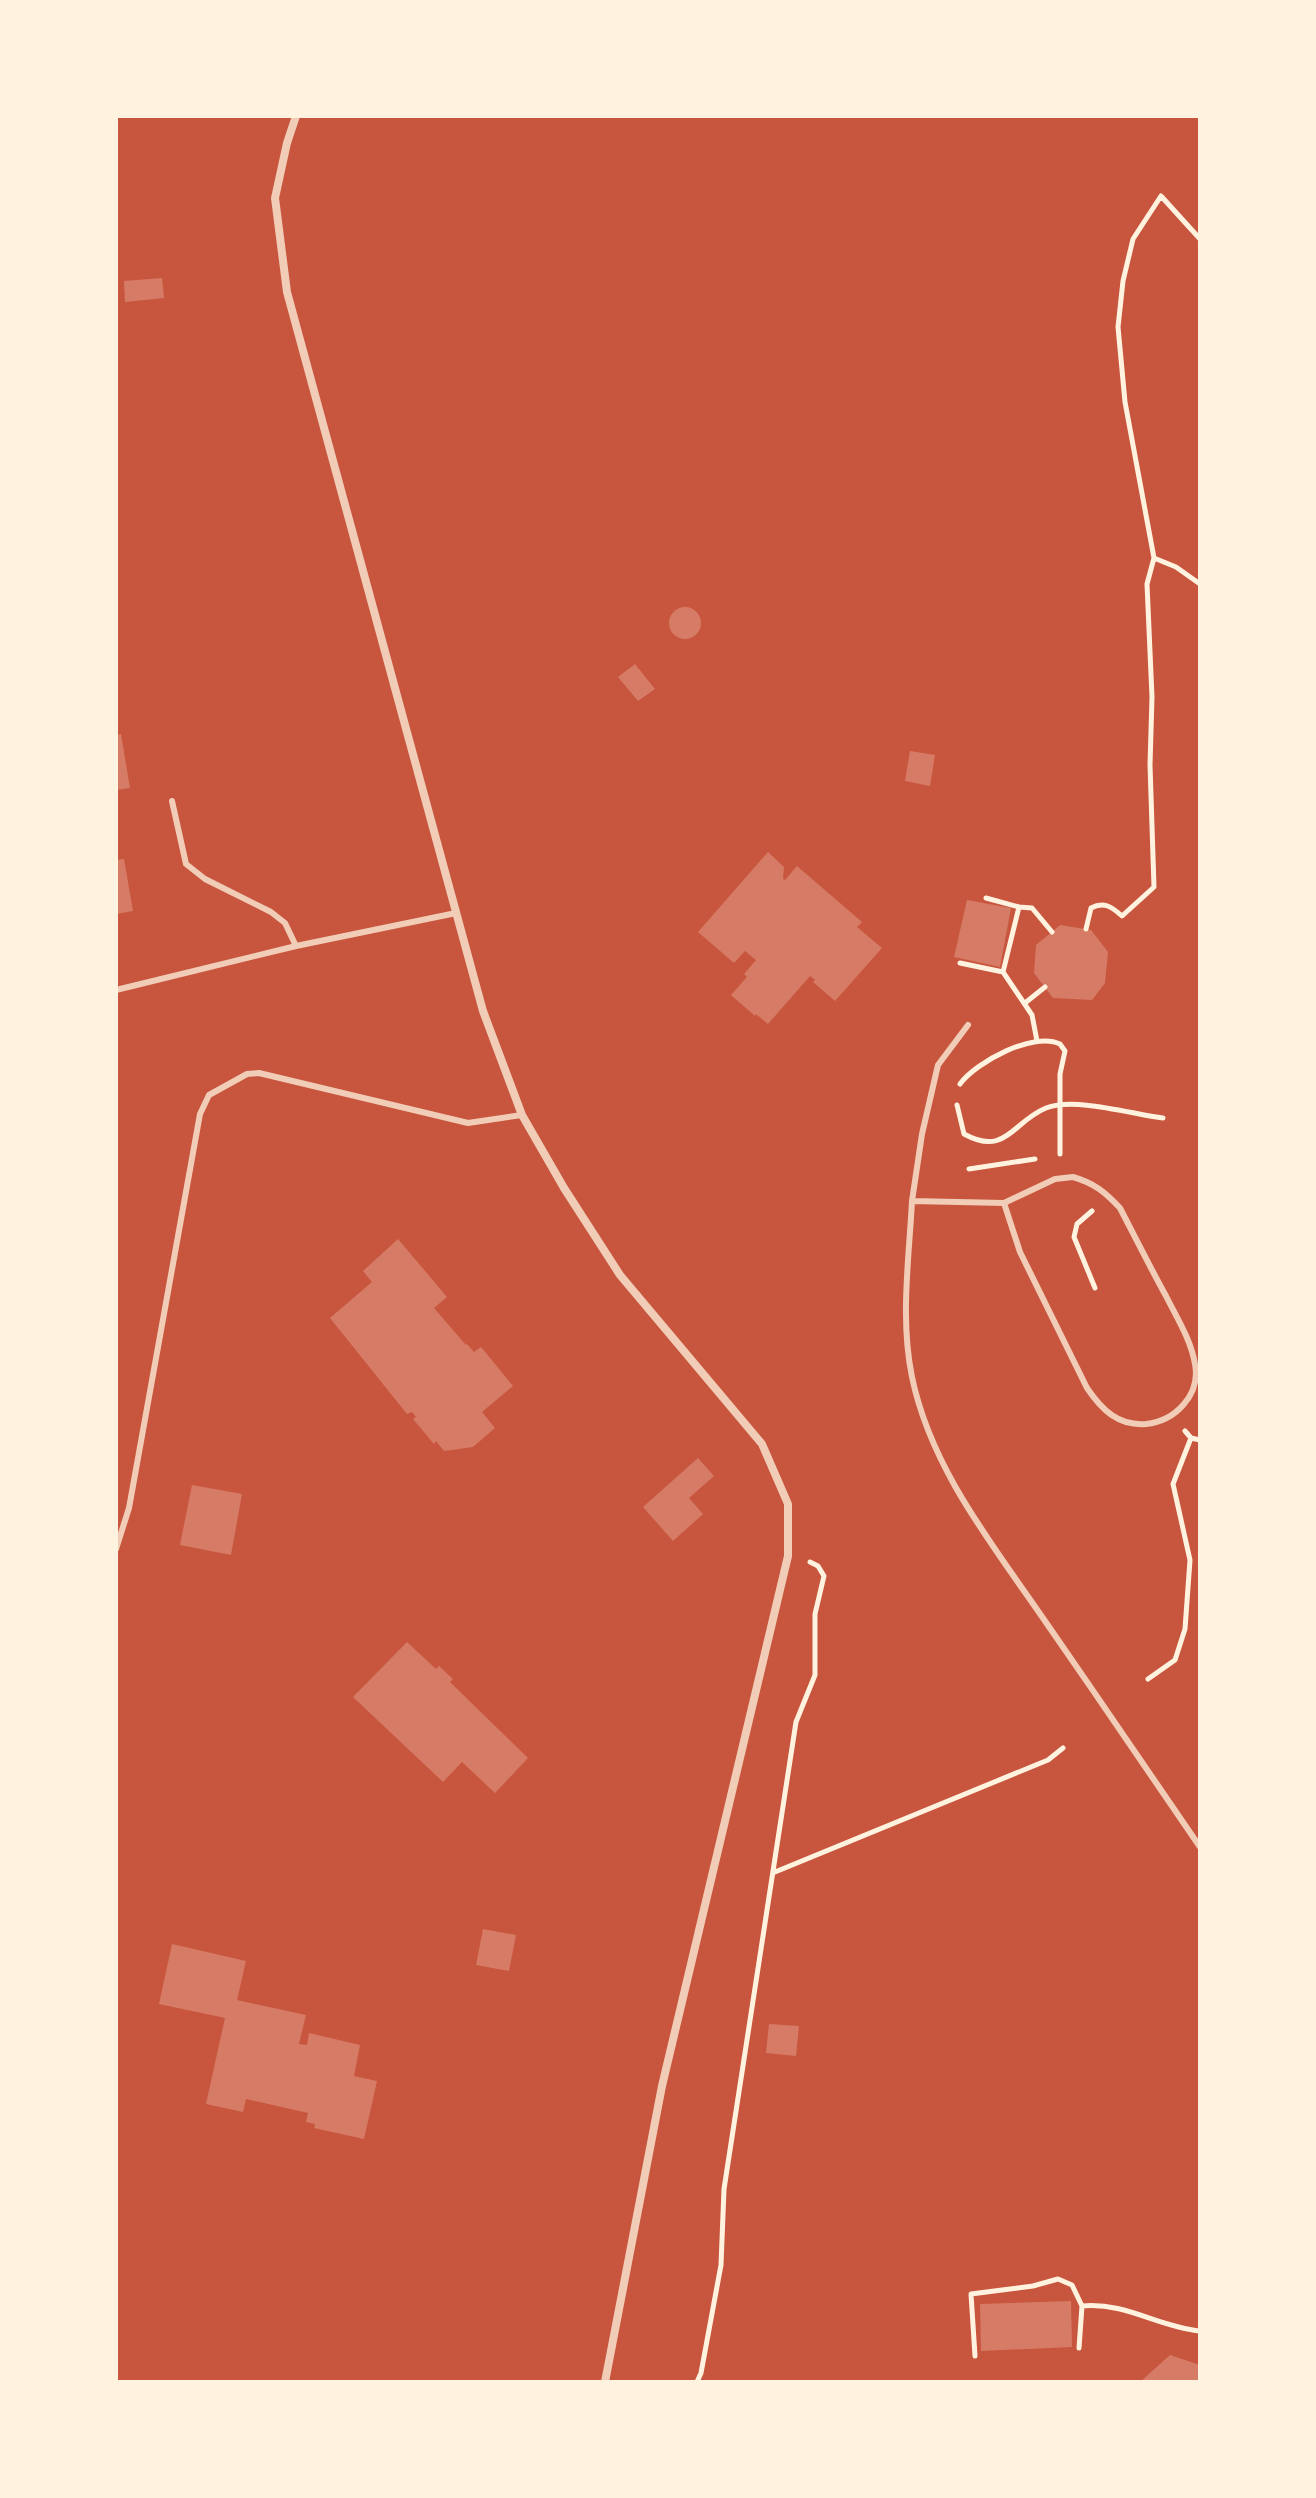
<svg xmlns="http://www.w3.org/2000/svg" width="1316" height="2498" viewBox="0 0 1316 2498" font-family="'Nunito Sans',sans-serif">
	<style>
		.building { fill: #d67c66 }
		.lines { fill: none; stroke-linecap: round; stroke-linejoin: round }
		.path { stroke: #fff3e0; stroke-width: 5 }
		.service { stroke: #f1ccb7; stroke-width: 6 }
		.minor { stroke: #f1ccb7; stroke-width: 8 }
	</style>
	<rect width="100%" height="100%" fill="#c8553d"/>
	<path class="building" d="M162 278 164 298 125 302 124 281Z
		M669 623a16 16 0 1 1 32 0a16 16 0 1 1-32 0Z
		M635 664 655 689 638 701 618 677Z
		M121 734 130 788 116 790V735Z
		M910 751 935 755 930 786 905 781Z
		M768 852 784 867 783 879 785 880 797 866 862 922 857 927 882 948 835 1001 813 982 815 980 810 976 768 1024 756 1014 755 1016 731 995 747 977 744 974 756 960 745 951 734 963 698 932Z
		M124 859 133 911 116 914V860Z
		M967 900 1011 908 1000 967 954 957Z
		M1060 925 1091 930 1108 952 1105 983 1092 1000 1053 998 1034 973 1036 945Z
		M398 1239 447 1297 434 1308 466 1345 467 1344 474 1352 481 1347 513 1386 482 1412 495 1428 473 1447 444 1451 436 1441 434 1444 413 1419 416 1417 412 1412 407 1414 330 1318 372 1282 363 1271Z
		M698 1458 714 1476 689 1498 703 1514 673 1541 643 1507Z
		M192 1485 242 1494 231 1555 180 1545Z
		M407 1642 436 1669 439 1666 453 1679 450 1682 528 1758 495 1793 462 1762 443 1782 353 1697Z
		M483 1929 516 1935 509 1971 476 1965Z
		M172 1944 246 1961 237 2000 306 2015 299 2044 307 2045 309 2033 360 2045 354 2076 377 2081 364 2139 314 2128 315 2124 306 2122 308 2113 246 2099 243 2112 206 2104 225 2018 159 2004Z
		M769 2024 799 2026 796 2056 766 2053Z
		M1071 2301 1072 2347 981 2351 980 2304Z
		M1170 2355 1200 2365V2382H1140Z"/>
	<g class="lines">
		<path class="path" d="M1154 558 1125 402 1118 327 1123 281 1133 239 1161 196 1200 239
			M986 898 1019 907 1003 972
			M1019 907 1032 908 1052 932
			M1086 929 1091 908C1104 901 1112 907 1122 916L1154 887 1150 765 1152 697 1147 584 1154 558 1176 567 1200 584
			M960 963 1003 972 1032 1015 1037 1041
			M1025 1003 1045 987
			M960 1084C976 1062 1034 1031 1060 1044L1065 1051 1060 1074V1154
			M957 1105 964 1134C1006 1157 1012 1122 1046 1108 1076 1097 1131 1114 1163 1118
			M969 1169 1035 1159
			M1092 1211 1077 1224 1074 1237 1095 1288
			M1191 1438 1200 1440
			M1148 1679 1175 1660 1185 1629 1190 1560 1173 1484 1191 1438 1185 1431
			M775 1872 1048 1760 1063 1748
			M1079 2348 1082 2306
			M975 2356 971 2294 1033 2286 1058 2279 1072 2285 1082 2306C1126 2302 1158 2327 1200 2331
			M697 2382 701 2373 721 2265 724 2189 796 1722 815 1675V1614L824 1576 818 1566 810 1562"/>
		<path class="service" d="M172 801 186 864 205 879 271 912 285 923 296 946
			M116 990 296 946 456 913
			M1073 1177C1094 1183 1105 1192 1120 1208 1135 1237 1150 1267 1166 1296 1177 1318 1191 1340 1195 1364 1201 1395 1175 1421 1146 1424 1118 1426 1102 1410 1087 1388L1020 1252 1004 1203 1055 1179Z
			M912 1201 922 1134 938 1065 968 1025
			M1004 1203 912 1201C909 1259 900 1319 912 1377 931 1469 993 1545 1045 1621 1097 1696 1148 1771 1200 1847
			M116 1549 129 1508 200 1114 209 1095 247 1074 259 1073 468 1123 522 1115"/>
		<path class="minor" d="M296 116 287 143 275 198 287 292 483 1011 522 1115 564 1188 620 1275 762 1444 788 1504V1556L662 2086 605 2382"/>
	</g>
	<rect width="1316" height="2498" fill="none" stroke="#fff3e0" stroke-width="236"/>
</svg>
